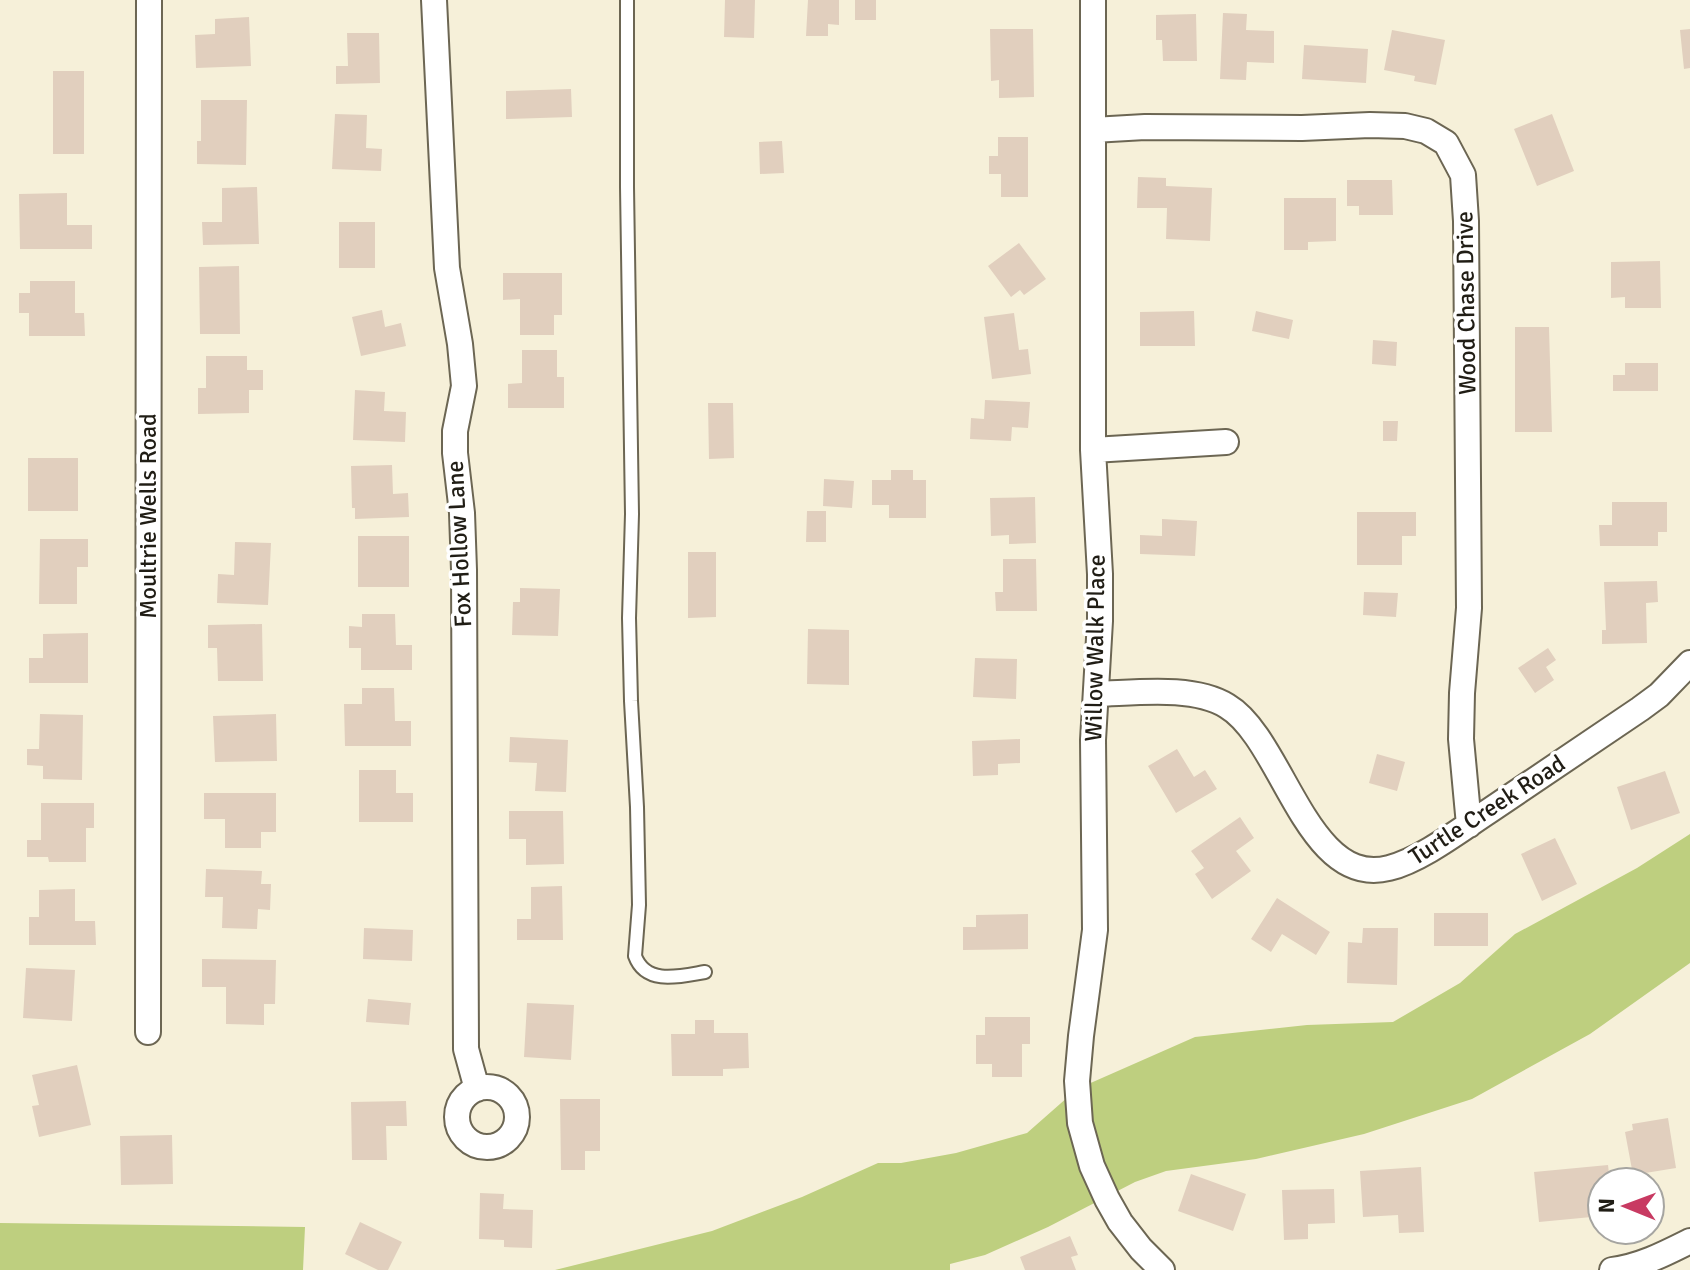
<svg xmlns="http://www.w3.org/2000/svg" width="1690" height="1270" viewBox="0 0 1690 1270" font-family="Signika,sans-serif">
	<style>
		.green { fill: #becf7f }
		.building { fill: #e1cfbe }
		.lines { fill: none; stroke-linecap: round; stroke-linejoin: round }
		.lane-casing { stroke: #6c6653; stroke-width: 16 }
		.street-casing { stroke: #6c6653; stroke-width: 28 }
		.lane { stroke: #fff; stroke-width: 12 }
		.street { stroke: #fff; stroke-width: 24 }
		.labels { text-anchor: middle; stroke-width: 7; stroke-linejoin: round; paint-order: stroke }
		.street-label { font-size: 24px; fill: #201d15; stroke: #fff }
	</style>
	<rect width="100%" height="100%" fill="#f6f0d9"/>
	<path class="green" d="M1690 834V963L1590 1034 1472 1099 1364 1134 1256 1159 1166 1171 1135 1182 1048 1227 985 1255 950 1264V1270H555L712 1231 802 1197 878 1163H901L956 1153 1027 1133 1077 1089 1195 1037 1307 1025 1393 1022 1460 983 1515 934 1637 868Z
		M0 1223 305 1227 303 1270H0Z"/>
	<path class="building" d="M725 0H755L754 38 724 37Z
		M808 0H839V25L828 24V36H806Z
		M855 0H876V20H855Z
		M1223 13 1247 14 1246 30 1274 31V63L1247 62 1246 80 1220 79Z
		M1196 14 1197 61H1163L1162 40H1156V15Z
		M249 17 251 66 196 68 195 35 215 34V19Z
		M990 29H1033L1034 97 999 98V80L991 81Z
		M1690 29V68L1684 69 1680 30Z
		M1392 30 1445 40 1436 85 1414 81 1415 76 1384 70Z
		M347 33H379L380 83 336 84V66H348Z
		M1304 45 1368 49 1366 83 1302 79Z
		M53 71H84V154H53Z
		M571 89 572 117 506 119V91Z
		M201 100H247L246 165 197 164V141H201Z
		M335 114 367 115 366 148 382 149 381 171 332 169Z
		M1552 114 1574 171 1537 186 1514 129Z
		M998 137H1028V197H1001V174H989V156H998Z
		M782 141 784 173 760 174 759 142Z
		M1138 177 1166 178V186L1212 188 1210 241 1166 239 1167 208H1137Z
		M1347 180H1392L1393 215H1359V206H1347Z
		M257 187 259 244 203 245 202 222H222V188Z
		M67 193V225H92V249H20L19 194Z
		M1284 198H1336V241L1308 242V250H1284Z
		M339 222H375V268H339Z
		M1019 243 1046 279 1024 295 1020 290 1011 297 988 266Z
		M1660 261 1661 308H1625V297L1611 298V262Z
		M239 266 240 334H200L199 267Z
		M503 273H562V315H554V335H520V299L503 300Z
		M30 281H75V313H84L85 336H29V313H19V293H30Z
		M382 310 385 327 401 323 406 346 361 356 352 317Z
		M1194 311 1195 346H1140V312Z
		M1256 311 1293 320 1289 339 1252 331Z
		M1014 313 1019 350 1028 349 1031 374 992 379 984 317Z
		M1515 327H1549L1552 432H1515Z
		M1373 340 1397 342 1396 366 1372 364Z
		M522 350H557V377H564V408H508V384L522 383Z
		M206 356H247V370H263V390H249V413L198 414V388H206Z
		M1625 363H1658V391H1613V375H1625Z
		M355 390 385 392 384 411 406 412 405 442 353 440Z
		M985 400 1030 402 1028 428 1012 427 1011 441 970 439 971 418 984 419Z
		M708 403H733L734 458 709 459Z
		M1383 421H1398L1397 441H1383Z
		M28 458H78V511H28Z
		M392 465 393 494 408 493 409 517 355 519V508H352L351 466Z
		M891 470H913V480H926V518H889V505H872V480H891Z
		M824 479 854 481 852 508 823 506Z
		M1035 497 1036 543 1009 544V535L991 536 990 498Z
		M1612 502H1667V532H1658V546H1600L1599 525H1612Z
		M807 511H826V542H806Z
		M1357 512H1416V536H1402V565H1357Z
		M1162 519 1197 521 1195 556 1140 554V535L1162 536Z
		M358 536H409V587H358Z
		M40 539H88V567H77V604H39Z
		M235 542 271 543 268 605 217 603 218 574 234 575Z
		M688 552H716V617L688 618Z
		M1003 559H1036L1037 611H996L995 592H1003Z
		M1657 581 1658 602 1646 603 1647 643 1602 644V630H1606L1604 582Z
		M520 588 560 589 558 636 512 635 513 602H520Z
		M1364 592 1398 593 1396 617 1363 615Z
		M362 614H395L396 645H412V670H361V648H349V626L362 627Z
		M262 624 263 681H218L217 648H208V625Z
		M808 629 849 630V685L807 684Z
		M88 633V683H29V658H43V634Z
		M1548 648 1556 660 1546 667 1554 680 1535 693 1518 668Z
		M975 658 1017 659 1016 699 973 697Z
		M362 688H394L395 721H411V746H345L344 704H362Z
		M40 714 83 715 82 780 43 779V766L27 765V749H39Z
		M276 714 277 761 215 762 213 716Z
		M510 737 568 740 566 792 535 791 537 763 509 762Z
		M1020 739V763L998 764V775L973 776 972 741Z
		M1177 749 1194 777 1205 770 1217 789 1176 813 1148 766Z
		M1377 754 1405 762 1397 791 1369 783Z
		M359 770H396V793H413V822H359Z
		M1665 771 1680 813 1631 830 1617 787Z
		M204 793H276V832H261V848H225V819H204Z
		M41 803H94V828H86V862H49L48 857H27V840H41Z
		M509 811H563L564 864 526 865V839H509Z
		M1240 817 1254 838 1236 851 1251 871 1212 899 1195 874 1204 868 1191 851Z
		M1555 838 1577 884 1542 901 1521 854Z
		M206 869 262 871 261 884H271L270 910 258 909 257 929 222 928 223 897H205Z
		M562 886 563 940H517V919H531V887Z
		M75 889V921H95L96 945H29V917H39V890Z
		M1277 898 1330 932 1316 955 1282 934 1271 952 1251 939Z
		M1434 913H1488V946H1434Z
		M1028 914V949L963 950V927H976V915Z
		M364 928 413 930 412 961 363 959Z
		M1363 928H1398L1397 985 1347 983 1348 942 1362 943Z
		M202 959 276 960 275 1004H264V1025L226 1024V987H202Z
		M26 968 75 970 72 1021 23 1018Z
		M368 999 411 1003 409 1025 366 1022Z
		M527 1003 574 1005 571 1060 524 1057Z
		M985 1017H1030V1044H1022V1077H992V1064H976V1035H985Z
		M695 1020H714V1033H748L749 1068 723 1069V1076H672L671 1034H695Z
		M77 1065 91 1125 39 1137 32 1106 39 1105 32 1075Z
		M560 1099H600V1151H585V1170H561Z
		M406 1101 407 1126H386L387 1160H352L351 1102Z
		M1668 1118 1676 1168 1633 1175 1625 1132 1633 1130 1632 1124Z
		M172 1135 173 1184 121 1185 120 1136Z
		M1608 1165 1610 1182H1602V1216L1539 1222 1534 1172Z
		M1421 1167 1424 1232 1399 1233 1398 1215 1363 1217 1360 1171Z
		M1191 1174 1246 1194 1233 1231 1178 1211Z
		M1334 1189 1335 1223 1308 1224V1239L1284 1240 1282 1190Z
		M480 1193 504 1194 503 1209 533 1210 532 1248 504 1247V1240L479 1239Z
		M360 1222 402 1242 388 1270H378L345 1254Z
		M1070 1236 1078 1255 1071 1257 1076 1270H1025L1020 1257Z"/>
	<g class="lines">
		<g class="lane-casing">
			<path id="lane" d="M627 0V187L632 514 629 618 631 701 637 807 639 905 635 956C646 986 681 976 705 972"/>
		</g>
		<g class="street-casing">
			<path id="street" d="M434 0 447 268 460 344 464 386 455 431V453L462 513 464 570 466 1049 477 1089
				M1093 0V450L1100 574V621L1093 740 1095 930 1081 1036 1077 1081 1080 1123 1092 1166 1107 1199 1120 1222 1141 1249 1162 1270
				M1093 130 1145 127 1302 128 1370 125 1405 126 1426 131 1446 143 1463 175 1466 221 1469 608 1462 693 1461 739 1469 825
				M1093 450 1226 442
				M1096 694C1135 693 1193 685 1227 706 1283 739 1307 889 1389 868 1421 860 1460 830 1489 811 1539 777 1589 743 1640 709L1659 695 1690 663
				M148 1032 149 0
				M457 1117a30 30 0 1 1 60 0a30 30 0 1 1-60 0Z
				M1612 1270C1641 1266 1664 1254 1690 1241"/>
		</g>
		<use href="#lane" class="lane"/>
		<use href="#street" class="street"/>
	</g>
	<g class="labels">
		<g class="street-label">
			<text transform="translate(1466 303) rotate(-91)" y="8">Wood Chase Drive</text>
			<text transform="translate(148 516) rotate(-90)" y="8">Moultrie Wells Road</text>
			<text transform="translate(459 544) rotate(-93)" y="8">Fox Hollow Lane</text>
			<text transform="translate(1095 648) rotate(-89)" y="8">Willow Walk Place</text>
			<text transform="translate(1487 810) rotate(-33)" y="8">Turtle Creek Road</text>
		</g>
	</g>
	<g transform="translate(1626 1206) rotate(271)"><circle r="38" fill="#ffffff" stroke="#a6a5a1" stroke-width="2"/>
	<path d="M0-6L14 30L0 20L-14 30Z" fill="#c83a62"/>
	<text y="-12" font-size="22" font-weight="bold" text-anchor="middle" fill="#201d15">N</text>
	</g>
</svg>
